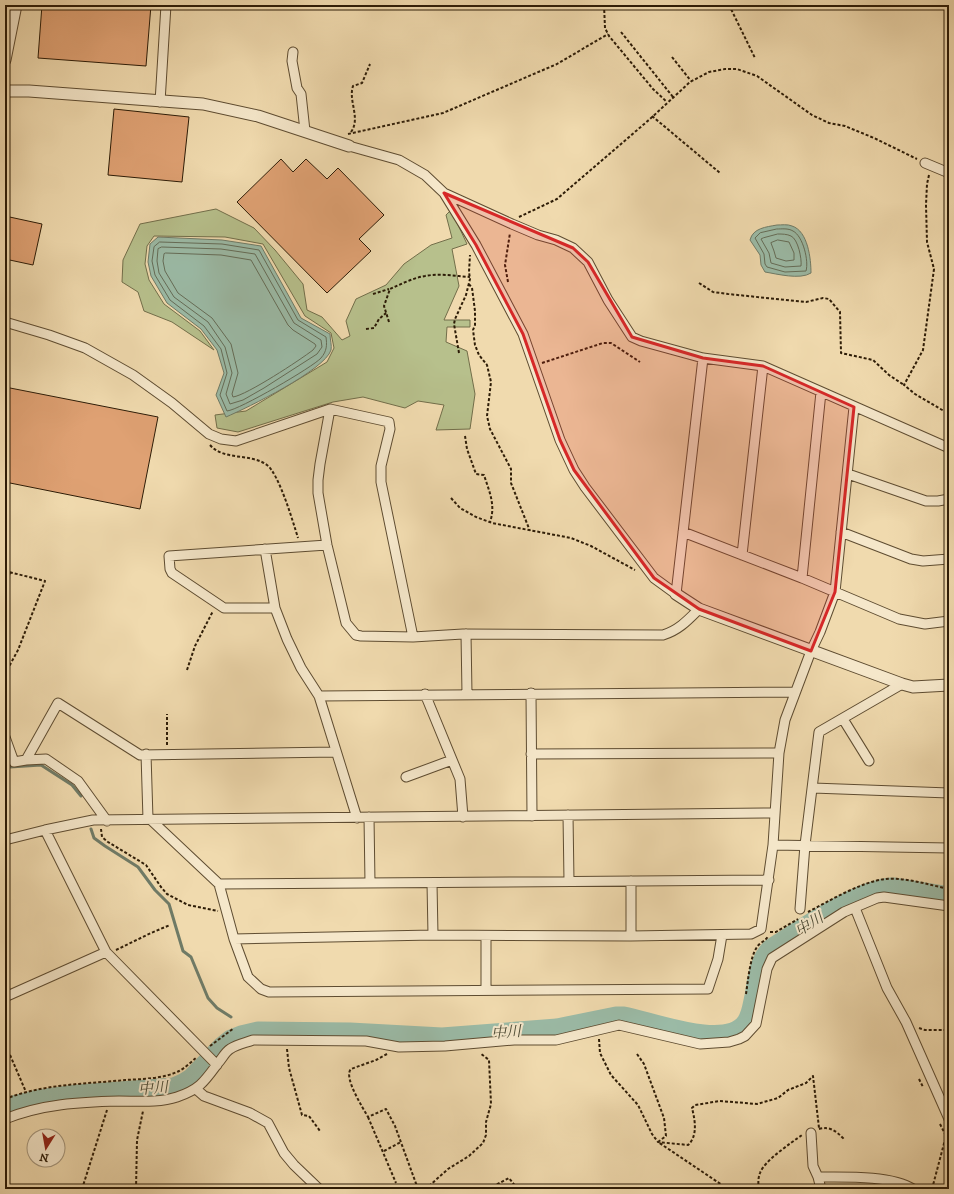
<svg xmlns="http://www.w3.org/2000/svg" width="954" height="1194" viewBox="0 0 954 1194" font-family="'IM FELL DW Pica','Noto Serif JP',serif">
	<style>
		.green { fill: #b7c08c; stroke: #726e4a }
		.water { fill: #9bbba7; stroke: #6f7b67 }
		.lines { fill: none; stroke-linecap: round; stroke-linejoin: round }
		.shore { stroke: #646c57; stroke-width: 1 }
		.stream { stroke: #6f7b67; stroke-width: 3 }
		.river { stroke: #9bbba7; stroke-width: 19 }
		.building { fill: #dfa173; stroke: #2d1c07 }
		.minor-casing { stroke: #5e4c31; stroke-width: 11 }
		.tertiary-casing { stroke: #5e4c31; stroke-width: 13 }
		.path { stroke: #2d1c07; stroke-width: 2; stroke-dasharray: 3 2; stroke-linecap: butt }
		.minor { stroke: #f5e7ca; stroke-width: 9 }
		.tertiary { stroke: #f5e7ca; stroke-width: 11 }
		.marked { fill: #d62828; fill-opacity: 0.2; stroke: #d62828; stroke-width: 3; stroke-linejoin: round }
		.labels { text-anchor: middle; stroke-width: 4; stroke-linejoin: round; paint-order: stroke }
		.water-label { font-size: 15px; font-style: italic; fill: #4e4c37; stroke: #f5e7ca }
	</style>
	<rect width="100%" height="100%" fill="#f0daae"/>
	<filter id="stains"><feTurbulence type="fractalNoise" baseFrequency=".005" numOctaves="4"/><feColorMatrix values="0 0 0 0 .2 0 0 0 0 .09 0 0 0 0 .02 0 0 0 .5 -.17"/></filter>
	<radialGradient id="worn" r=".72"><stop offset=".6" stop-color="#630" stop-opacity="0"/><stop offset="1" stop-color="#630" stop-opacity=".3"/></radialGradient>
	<path class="green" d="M216 209 254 228 275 250 303 284 307 310 322 317 342 340 350 336 346 321 356 299 386 285 404 264 431 245 452 238 446 215 451 210 467 244 452 249 459 286 444 320H470V327H447L446 342 467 351 475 394 470 429 436 430 444 405 418 401 405 408 363 397 333 402 238 432 217 428 215 415 246 411 327 362 334 348 331 333 305 316 263 244 225 237 154 236 147 246 145 264 149 280 164 304 200 331 214 350 172 322 144 311 138 292 122 282 123 260 140 224Z"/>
	<path class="water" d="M777 225C781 225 788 224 792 226 808 231 811 259 811 273 800 280 777 274 765 272L761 265 760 255 750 240C753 228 766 227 777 225Z
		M158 237 222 240 261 246 301 318 330 334C330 339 332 346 331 350 325 370 247 408 226 417L216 395 224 373 217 350 201 329 167 303 151 276 148 262 150 244Z"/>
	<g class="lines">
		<path class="shore" d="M777 229C782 229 788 228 793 231 803 236 809 261 806 271L785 272 767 267 765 264 764 254 755 238 760 233Z
			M778 234C782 234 787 234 791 236 798 239 802 259 801 266L785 267 771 263 769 253 761 239 763 238Z
			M778 240 789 242 794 253V260L786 261 776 258 774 251 771 243Z
			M160 242 222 244 259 250 298 320 326 337C327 345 327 351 321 358 313 367 239 410 227 411L220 395 227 373 221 349 204 326 170 300 155 275 152 261 154 247Z
			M162 247 221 249 255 254 294 323 321 340 322 347 317 354 264 388 243 400 230 404 226 394 232 373 225 347 208 322 174 297 159 273 157 261 158 249Z
			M166 253 221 255 251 260 288 325 293 330 315 344 316 346 313 350C300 360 247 395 233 397L232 394 238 373 231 344 212 318 178 293 165 271 163 261 164 254Z"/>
		<path class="stream" d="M5 755 10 767 41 765 72 785 81 796
			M91 829 94 838 105 846 138 867 155 890 169 904 183 951 191 957 208 998 217 1008 231 1017"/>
		<path class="river" d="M5 1107 38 1099 76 1094 174 1087 183 1083 191 1078 221 1047 231 1039 241 1035 258 1031 350 1032 442 1037 557 1028 616 1016H624C651 1021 727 1051 746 1022 751 1015 752 1005 754 996 757 979 758 961 771 948 800 930 860 887 893 887L949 896"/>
	</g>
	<path class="building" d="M42 5H151L146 66 38 58Z
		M114 109 189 117 182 182 108 175Z
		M281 159 293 172 306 159 327 179 338 168 384 215 359 239 371 251 327 293 237 202Z
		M5 216 42 224 33 265 5 259Z
		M5 387 158 417 140 509 5 482Z"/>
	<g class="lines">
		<g class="minor-casing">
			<path id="minor" d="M293 52 292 61 297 88 301 94 305 131
				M160 102 166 5
				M349 146 399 160 425 175 444 193 476 245 523 334 560 440 574 470 585 487 654 578 676 594 703 358
				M925 163 949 173
				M444 193 512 224 538 235 556 240 573 248 588 262 608 300 632 337 641 341 703 358 763 366 949 448
				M5 322 49 335 85 348 133 375 172 403 209 434 221 439 236 441 330 409 389 422 390 429 381 466V482L413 637
				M330 409 320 464 318 480V493L327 545 346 623 356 635 361 636 413 637 463 634 663 635C679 630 688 620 699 609
				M848 474 926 501H938L949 499
				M683 532 802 578 821 392
				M841 532 911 559 923 561 949 559
				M327 545 169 556 170 569 172 573 224 608H275L287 639 301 668 319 696 357 818
				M265 549 275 608
				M742 555 763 366
				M802 578 899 619 925 624 949 621
				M466 634 467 694
				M531 693 532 816
				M425 694 460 779 463 817
				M319 696 795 692
				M843 719 869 761
				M5 737 14 762 26 760
				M146 754 148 819
				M531 754 779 753
				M406 777 452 760
				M813 788 949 793
				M568 815 569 881
				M369 817 370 883
				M150 819 219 884 234 939 248 977 261 989 269 992 708 989 718 959 722 935
				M107 821 78 781 46 759 26 760 58 703 140 755 336 752
				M45 830 106 952 217 1065
				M5 840 45 830 93 820 774 813
				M773 845 949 848
				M631 881V936
				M432 883 433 935
				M219 884 769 880
				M855 908 887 988 906 1022 949 1119
				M800 909 805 845 819 732 902 684
				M486 937V990
				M234 939 433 935 631 936 751 934 761 929 773 845 779 753 785 720 811 651 820 632 835 592 854 407
				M5 997 106 952
				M196 1089 204 1096 250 1113 268 1123 284 1153 294 1165 319 1189
				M5 1119C42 1104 80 1102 119 1101 138 1101 159 1103 177 1097 200 1089 204 1082 218 1063 222 1059 225 1052 230 1049 237 1044 245 1043 253 1040L366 1041 399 1047 445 1046 514 1040H556L619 1025 700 1044 729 1042 739 1039 745 1036 756 1024 767 969 772 958 844 912 877 898 884 897 949 906
				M811 1133 813 1166 818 1177
				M821 1189 818 1177C844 1177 891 1175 913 1189"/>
		</g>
		<g class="tertiary-casing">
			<path id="tertiary" d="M5 60 16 5
				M5 91H29L203 104 258 116 349 146
				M676 594 699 609 902 684 913 687 949 685"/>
		</g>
		<path class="path" d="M364 5 371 8
			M604 5 605 28 609 36 653 89 667 102
			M729 5 755 58
			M621 32 673 97
			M672 57 691 81
			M652 116 720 173
			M351 132C361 118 348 101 353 86L362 83 370 64
			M348 134 443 113 557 64 608 34
			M929 175 927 184 926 205 927 242 934 269 923 350 904 385 915 394 949 414
			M519 217 557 199 650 119 690 82 709 72 725 69H737L757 76 812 115 829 123 845 126 874 138 917 159
			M508 282 505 265 510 233
			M699 283 713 292 728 294 806 302 823 298 829 299 840 312 841 353 873 360 889 375 904 385
			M469 284 472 288 475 311V325L473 330 475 345 479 355 487 365 491 382 487 416 490 429 511 469V483L530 531
			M373 294 389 289
			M389 322 384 306 390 289C401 284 413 278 425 276 440 273 455 276 470 277
			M366 329 374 328 379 319 386 313
			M459 353 454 324 455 319 466 295 470 279 469 272 470 255
			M542 363 603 343H611L640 362
			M465 436 467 449 476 474 484 475C489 491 496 505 490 522
			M210 445C224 461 251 453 267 465 279 474 293 522 298 538
			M451 498 460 508 476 517 492 523 571 538 591 546 635 570
			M5 571 45 581 18 650 5 674
			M5 590 10 572
			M187 670 195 646 213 611
			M167 745V714
			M101 829 102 837 108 842 146 865 161 887 167 894 188 905 218 911
			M808 912C829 901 861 882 885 879 906 877 929 885 949 889
			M770 932H776L798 919
			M116 950 151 933 170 925
			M746 994C748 981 750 957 757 947 760 942 766 941 768 936
			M919 1028 925 1030H949
			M599 1039 600 1053 611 1075 638 1105 652 1134 658 1142 688 1145C698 1136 695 1120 692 1108L695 1105 720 1101 757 1104 778 1098 788 1090 806 1083 813 1076 819 1128
			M210 1046 234 1028
			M287 1049 289 1068 302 1115 309 1116 320 1131
			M387 1054 376 1060 351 1069C343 1077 363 1108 368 1117L386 1109 395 1126 418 1189
			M637 1054 644 1064 664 1118 666 1136 658 1142 728 1189
			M10 1055 26 1092
			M919 1079 923 1087
			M5 1099C43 1084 85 1084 125 1080 142 1079 163 1079 179 1071 185 1068 191 1062 196 1058
			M368 1117 396 1183
			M940 1124 946 1136H949
			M819 1129C830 1126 836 1131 844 1139
			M384 1151 401 1142
			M429 1186 448 1169 469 1156 483 1143 486 1135V1122L491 1104 489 1060 480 1053
			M82 1189 107 1110
			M136 1189 137 1140 143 1111
			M427 1189 429 1186 441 1189
			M488 1189 509 1178 516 1187V1189
			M759 1189C758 1184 758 1178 760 1173 764 1161 791 1143 802 1135
			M932 1189 946 1136"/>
		<use href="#minor" class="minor"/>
		<use href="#tertiary" class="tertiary"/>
	</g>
	<path class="marked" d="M444 193 573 248 588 262 632 337 703 358 763 366 854 407 835 592 811 651 699 609 654 578 574 470 560 440 523 334 476 245Z"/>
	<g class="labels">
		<g class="water-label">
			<text transform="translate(809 924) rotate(-32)" y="5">中川</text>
			<text transform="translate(506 1032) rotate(-4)" y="5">中川</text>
			<text transform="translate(153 1088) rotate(-5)" y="5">中川</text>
		</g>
	</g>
	<rect width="954" height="1194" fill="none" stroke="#f0daae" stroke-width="20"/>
	<rect x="6" y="6" width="942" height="1182" fill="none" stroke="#2d1c07" stroke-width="2"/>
	<rect x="10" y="10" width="934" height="1174" fill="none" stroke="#2d1c07"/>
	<g transform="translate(46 1148) rotate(191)"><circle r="19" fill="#f5e7ca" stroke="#a5967c"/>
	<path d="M0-3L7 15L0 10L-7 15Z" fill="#8f2418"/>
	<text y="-6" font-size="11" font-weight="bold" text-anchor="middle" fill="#2d1c07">N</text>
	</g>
	<rect width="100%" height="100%" filter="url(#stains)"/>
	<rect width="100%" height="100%" fill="url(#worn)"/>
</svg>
